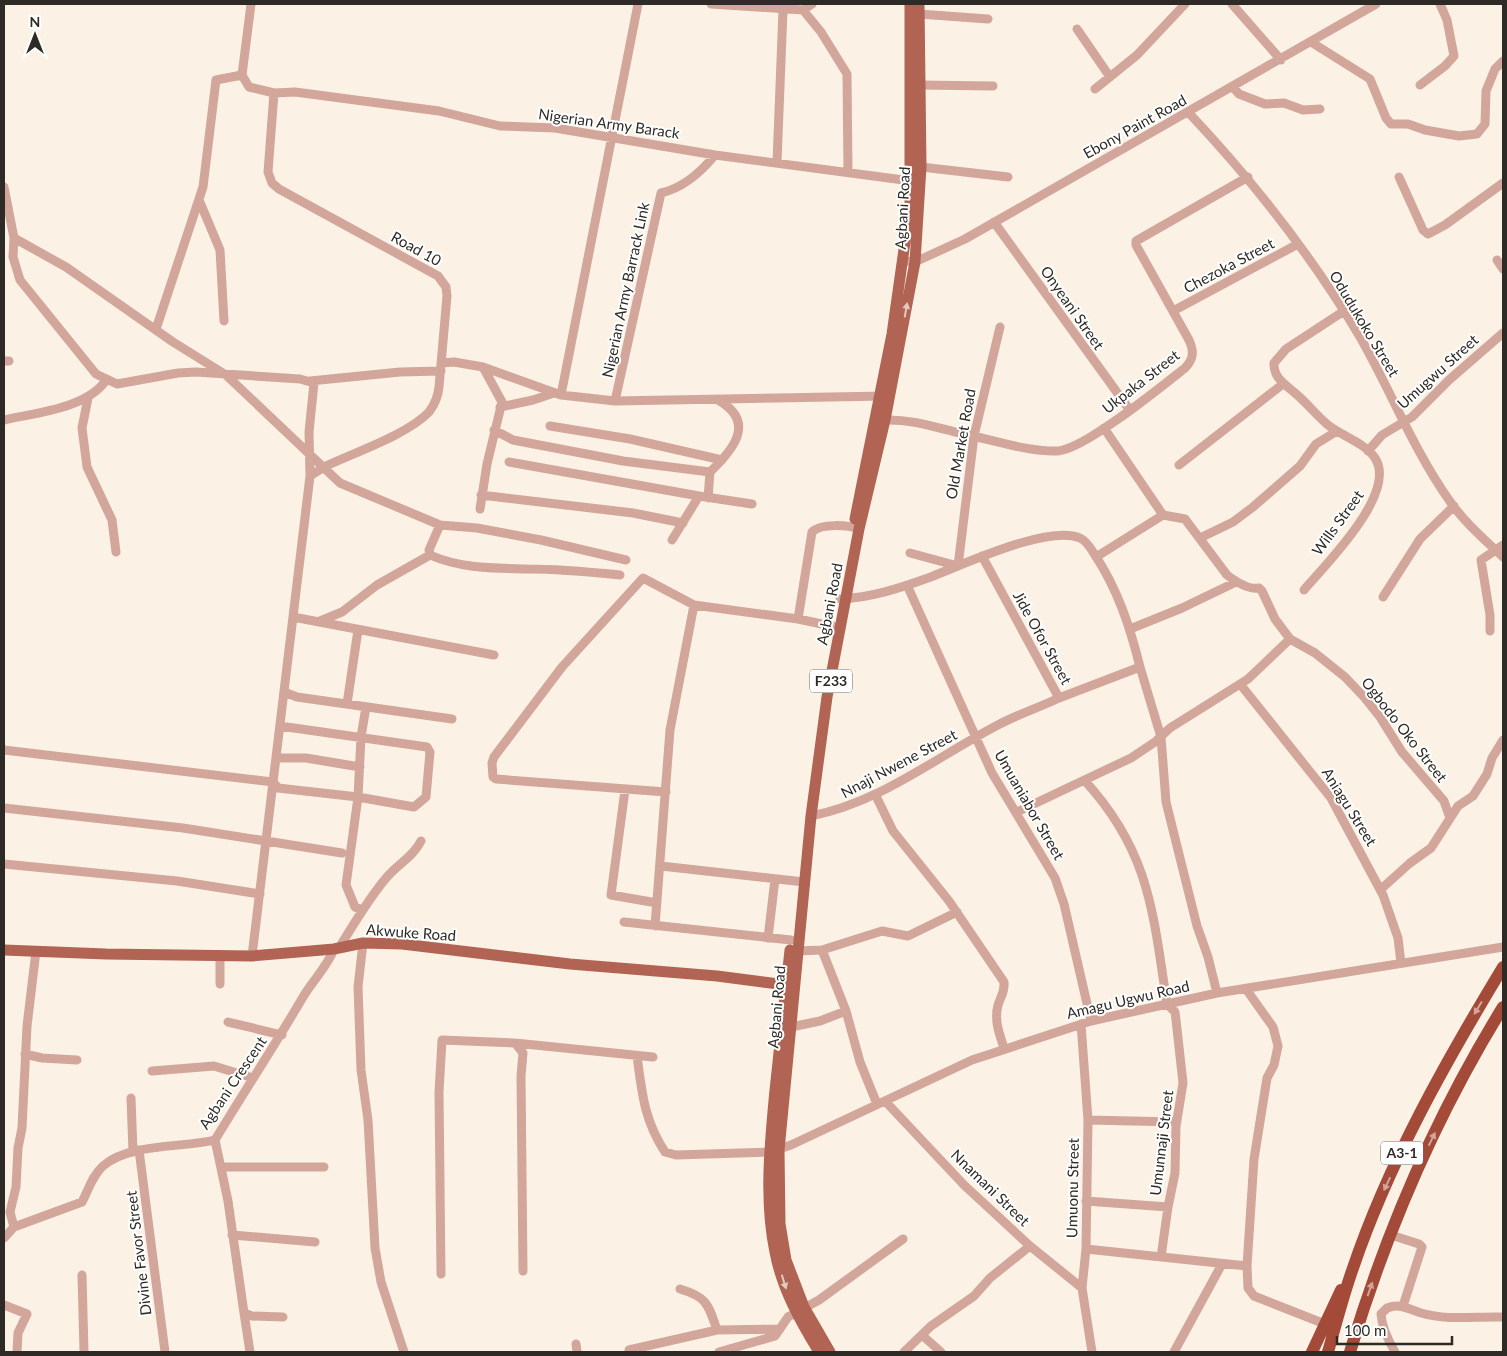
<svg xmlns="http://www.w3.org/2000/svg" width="1507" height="1356" viewBox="0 0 1507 1356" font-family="Lato,sans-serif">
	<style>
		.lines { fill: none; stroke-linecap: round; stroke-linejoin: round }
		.minor { stroke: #d3a69c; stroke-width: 9 }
		.major { stroke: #b16453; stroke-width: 11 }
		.highway { stroke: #a34a38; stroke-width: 12 }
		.oneway { fill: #e4c9c3 }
		.oneway2 { fill: #d1a49c }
		.labels { text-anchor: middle; stroke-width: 4; stroke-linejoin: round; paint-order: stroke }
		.shield { fill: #fff; stroke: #6d6b67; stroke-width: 1 }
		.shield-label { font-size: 14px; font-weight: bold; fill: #2e2b26 }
		.street-label { font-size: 15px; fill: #2e2b26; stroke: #fff }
	</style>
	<rect width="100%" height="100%" fill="#fbf2e5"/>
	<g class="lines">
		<path class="minor" d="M251 4 242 75 249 87 274 93 295 92 439 111 500 126 555 128 715 155 911 181
			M711 4 803 10 812 4
			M1232 4 1281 60
			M803 10 821 32 847 74 848 172
			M919 14 988 19
			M1077 29 1110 77
			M1311 42 1370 79 1386 118 1391 124H1408L1425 130 1459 136 1477 134 1485 124 1486 91 1495 69 1503 61
			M920 85 993 86
			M1420 85 1445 66 1454 56 1447 20 1440 4
			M1233 87 1239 94 1265 104 1284 103 1303 110 1320 109
			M1095 89 1137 55 1185 4
			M274 93 268 172 272 183 279 189 438 276 446 287 447 296 439 387C438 397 435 404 429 412 407 435 353 453 324 467L310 476
			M1188 112C1253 181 1312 256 1360 337 1391 391 1413 449 1449 500 1463 521 1485 540 1503 557
			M777 162 783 10
			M921 167 1008 177
			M1399 177 1423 230 1428 234 1445 225 1503 183
			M4 187 14 238 13 257 20 280 96 374 117 384 178 373 196 372 300 379 314 383 309 432 310 476 252 956
			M199 200 220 250 224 321
			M994 222 1129 409
			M14 238 66 267 173 342 226 375 340 483 440 525
			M1497 260 1503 269
			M903 261 915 262 965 239 1376 4
			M1173 311 1298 244
			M156 329 203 187 216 80 242 75
			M4 361H9
			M442 363 454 362 483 367 561 395 615 401 885 396
			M310 381 400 372 441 371
			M561 395 638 4
			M88 398 82 428 87 467 112 520 116 552
			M615 401 661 193C683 188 701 172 715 155
			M500 407 533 400 554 393
			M4 420C35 413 88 408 106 380
			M885 420C912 419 937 428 964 434 993 440 1028 452 1058 451 1085 449 1161 387 1185 368 1194 359 1194 351 1189 340L1136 245V241L1248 177
			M550 426 630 439 722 460
			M1104 428 1163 515 1185 519 1227 575C1235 581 1249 590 1259 588L1262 591 1275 619 1290 639 1315 653 1345 677 1364 697 1380 717 1402 752 1444 801 1450 818
			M494 430 513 440 623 461 710 472
			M1368 451 1382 435 1412 417 1449 380 1503 333
			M509 462 699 496
			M1179 465 1283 384
			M481 495 633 513 683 523
			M708 498 710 472C733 450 757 422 718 400
			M480 509 487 464 502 402 483 367
			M1200 538 1233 522 1253 507 1300 466 1316 444 1337 431
			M672 540 699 496 752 504
			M910 553 958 566 974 436 1000 327
			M430 555 429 550 440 525 477 528 541 540 626 560
			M1096 557 1163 515
			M907 585 992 773 1055 878 1064 904 1091 1021
			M1304 590C1326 564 1398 493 1375 458 1365 443 1342 436 1328 425 1316 415 1307 403 1295 393 1286 385 1273 378 1274 363L1286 349 1344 311
			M1383 597 1420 539 1454 506
			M840 599C870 598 900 588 928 578 960 566 1048 524 1080 538 1087 541 1091 549 1095 555 1118 590 1130 627 1140 667L1059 698
			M293 617 494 655
			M798 619 812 532C821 523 848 525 859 529
			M320 621 342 612 377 585 430 555C462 569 494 568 528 569 559 569 590 572 620 575
			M1130 629 1182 608 1236 582
			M1490 631V615L1481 560 1503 545
			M1140 667 1161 737 1166 802 1197 926 1208 957 1217 993
			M1240 684 1331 798 1383 895 1398 938 1401 963
			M284 692 297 697 452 719
			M347 704 358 630
			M4 750 273 782 278 788 358 797 414 807 426 797 430 752 427 747 280 726
			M276 758H306L360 767
			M1085 781C1150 852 1153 913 1167 1004L1175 1012 1176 1020 1183 1083 1176 1126 1175 1173 1168 1207 1086 1201
			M625 790 611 895 657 903
			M666 792 496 779 493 777 492 763 494 757 562 667 643 578 694 605 798 619 841 628
			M875 794 893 831 949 901 1004 982C1005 992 1001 996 998 1005 994 1020 999 1033 1004 1048
			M4 808 183 828 342 853
			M1017 812 1131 758 1155 742 1170 728 1248 679 1290 639
			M811 816C879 803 935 758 996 726 1016 715 1038 708 1059 698L982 556
			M4 864 177 881 260 894
			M661 866 804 882
			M1380 890 1410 863 1431 848 1458 806 1473 796 1487 774 1492 758 1503 740
			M362 910 355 907 346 885 358 797 361 737 366 707
			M624 922 791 940
			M655 926 670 730 694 605
			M768 938 775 879
			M363 943 358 987 361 1070 368 1120 375 1248 381 1282 404 1352
			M339 948C354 924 368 899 387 877 398 864 413 857 421 841
			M822 950 846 1011 860 1062 877 1104
			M797 951 822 950 882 931 908 936 957 912
			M220 984V955
			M1246 989 1273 1027 1278 1046 1274 1065 1267 1078 1254 1159 1247 1266
			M228 1022 282 1035
			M1081 1024 1088 1120 1086 1249 1082 1288 1092 1352
			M791 1027 820 1021 846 1011
			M515 1043 523 1053 521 1076 523 1271
			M25 1054 42 1058 77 1060
			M637 1056C642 1093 644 1120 665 1152L676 1155 770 1152 791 1145 972 1060 1091 1021 1217 993 1503 947
			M152 1071 214 1066 253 1078
			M131 1098 133 1152
			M885 1101 964 1185 1030 1246 1082 1288
			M1088 1120 1177 1122
			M215 1140 228 1201 244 1313 252 1316 283 1317
			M139 1150 165 1352
			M222 1167H324
			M14 1227 82 1202C89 1189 92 1176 103 1166 129 1143 182 1148 215 1140 244 1092 275 1045 303 997 313 980 327 967 334 949
			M232 1235 315 1242
			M1391 1235 1419 1244 1422 1247 1403 1306
			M4 1238 14 1227 10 1212 16 1187 18 1148 22 1128 27 1026 36 951
			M1086 1249 1247 1266 1248 1288 1254 1296 1325 1324
			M1161 1257 1168 1207
			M441 1274 439 1092 442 1040 515 1043 653 1057
			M82 1275 84 1352
			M680 1289C707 1297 708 1304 717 1330
			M4 1305 27 1314 18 1333 17 1352
			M244 1313 250 1352
			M923 1336 941 1352
			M576 1344 577 1352
			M629 1350 717 1330 780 1329
			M719 1352 775 1336 788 1317 819 1300 903 1239
			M904 1352 931 1326 974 1296 990 1278 1030 1246
			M1174 1352 1222 1264
			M1395 1352C1388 1340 1382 1328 1381 1314L1387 1308C1400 1303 1409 1309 1421 1313 1448 1321 1476 1316 1503 1317"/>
		<path class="major" d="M855 519 892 334 910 207V4
			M4 950 106 954 252 956 334 949 363 943 402 944 570 964 717 976 786 985
			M790 950C785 997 780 1043 775 1090 770 1143 764 1200 775 1252 782 1289 800 1321 819 1352
			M830 1352 804 1307 786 1260 780 1224 779 1150 811 816 827 697 859 529 885 420 915 262 921 167 919 4"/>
		<path class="highway" d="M1312 1352 1341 1290
			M1328 1352C1336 1324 1343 1296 1353 1268 1389 1162 1445 1063 1503 967
			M1350 1352C1386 1232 1437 1114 1503 1007"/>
	</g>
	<defs><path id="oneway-solid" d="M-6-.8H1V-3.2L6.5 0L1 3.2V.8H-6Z" transform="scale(1.25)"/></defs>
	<g class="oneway">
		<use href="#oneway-solid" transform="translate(906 310) rotate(-80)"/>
		<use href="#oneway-solid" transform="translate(784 1282) rotate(73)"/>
	</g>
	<g class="oneway2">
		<use href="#oneway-solid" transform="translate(1478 1008) rotate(121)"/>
		<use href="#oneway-solid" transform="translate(1432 1139) rotate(-64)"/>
		<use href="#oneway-solid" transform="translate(1387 1184) rotate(115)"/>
		<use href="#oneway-solid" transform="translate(1370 1289) rotate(-71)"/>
	</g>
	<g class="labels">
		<g class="shield">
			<rect x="810" y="669.5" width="42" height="23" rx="4"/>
			<rect x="1381" y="1141.5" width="42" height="23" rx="4"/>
		</g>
		<g class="shield-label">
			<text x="831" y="686">F233</text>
			<text x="1402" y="1158">A3-1</text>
		</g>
		<g class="street-label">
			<text transform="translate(609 124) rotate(8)" y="5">Nigerian Army Barack</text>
			<text transform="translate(1135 127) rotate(-29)" y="5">Ebony Paint Road</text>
			<text transform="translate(903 208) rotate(-87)" y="5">Agbani Road</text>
			<text transform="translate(416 249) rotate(29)" y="5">Road 10</text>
			<text transform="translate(1229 266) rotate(-28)" y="5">Chezoka Street</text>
			<text transform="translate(626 290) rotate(-78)" y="5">Nigerian Army Barrack Link</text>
			<text transform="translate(1072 308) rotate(55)" y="5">Onyeani Street</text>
			<text transform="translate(1364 324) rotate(59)" y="5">Odudukoko Street</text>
			<text transform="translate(1438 372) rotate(-42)" y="5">Umugwu Street</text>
			<text transform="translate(1141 382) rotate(-38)" y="5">Ukpaka Street</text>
			<text transform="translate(961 444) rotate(-80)" y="5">Old Market Road</text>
			<text transform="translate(1338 523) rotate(-54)" y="5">Wills Street</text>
			<text transform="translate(830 604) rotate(-79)" y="5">Agbani Road</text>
			<text transform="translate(1042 638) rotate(61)" y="5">Jide Ofor Street</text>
			<text transform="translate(1404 730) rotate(52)" y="5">Ogbodo Oko Street</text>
			<text transform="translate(899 764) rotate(-28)" y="5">Nnaji Nwene Street</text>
			<text transform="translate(1029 805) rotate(60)" y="5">Umuaniabor Street</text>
			<text transform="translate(1349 807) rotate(58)" y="5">Aniagu Street</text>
			<text transform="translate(411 933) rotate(4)" y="5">Akwuke Road</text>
			<text transform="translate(1128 1000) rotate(-13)" y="5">Amagu Ugwu Road</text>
			<text transform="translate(777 1007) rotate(-85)" y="5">Agbani Road</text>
			<text transform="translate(233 1083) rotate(-56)" y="5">Agbani Crescent</text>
			<text transform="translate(1162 1143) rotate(-83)" y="5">Umunnaji Street</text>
			<text transform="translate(990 1188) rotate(44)" y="5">Nnamani Street</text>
			<text transform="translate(1073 1188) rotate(-89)" y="5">Umuonu Street</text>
			<text transform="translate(139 1253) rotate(-97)" y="5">Divine Favor Street</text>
		</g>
	</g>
	<rect width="1507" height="1356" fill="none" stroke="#2e2b26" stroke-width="10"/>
	<g transform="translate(35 35)" stroke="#ffffff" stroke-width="4" paint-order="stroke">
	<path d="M0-4L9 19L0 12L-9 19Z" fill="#2e2b26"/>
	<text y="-8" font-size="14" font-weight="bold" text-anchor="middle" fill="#2e2b26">N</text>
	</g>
	<path d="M1337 1336v8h115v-8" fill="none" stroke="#2e2b26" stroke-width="2.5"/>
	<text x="1344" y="1336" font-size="15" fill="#2e2b26" stroke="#ffffff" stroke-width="4" paint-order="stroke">100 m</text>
</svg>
